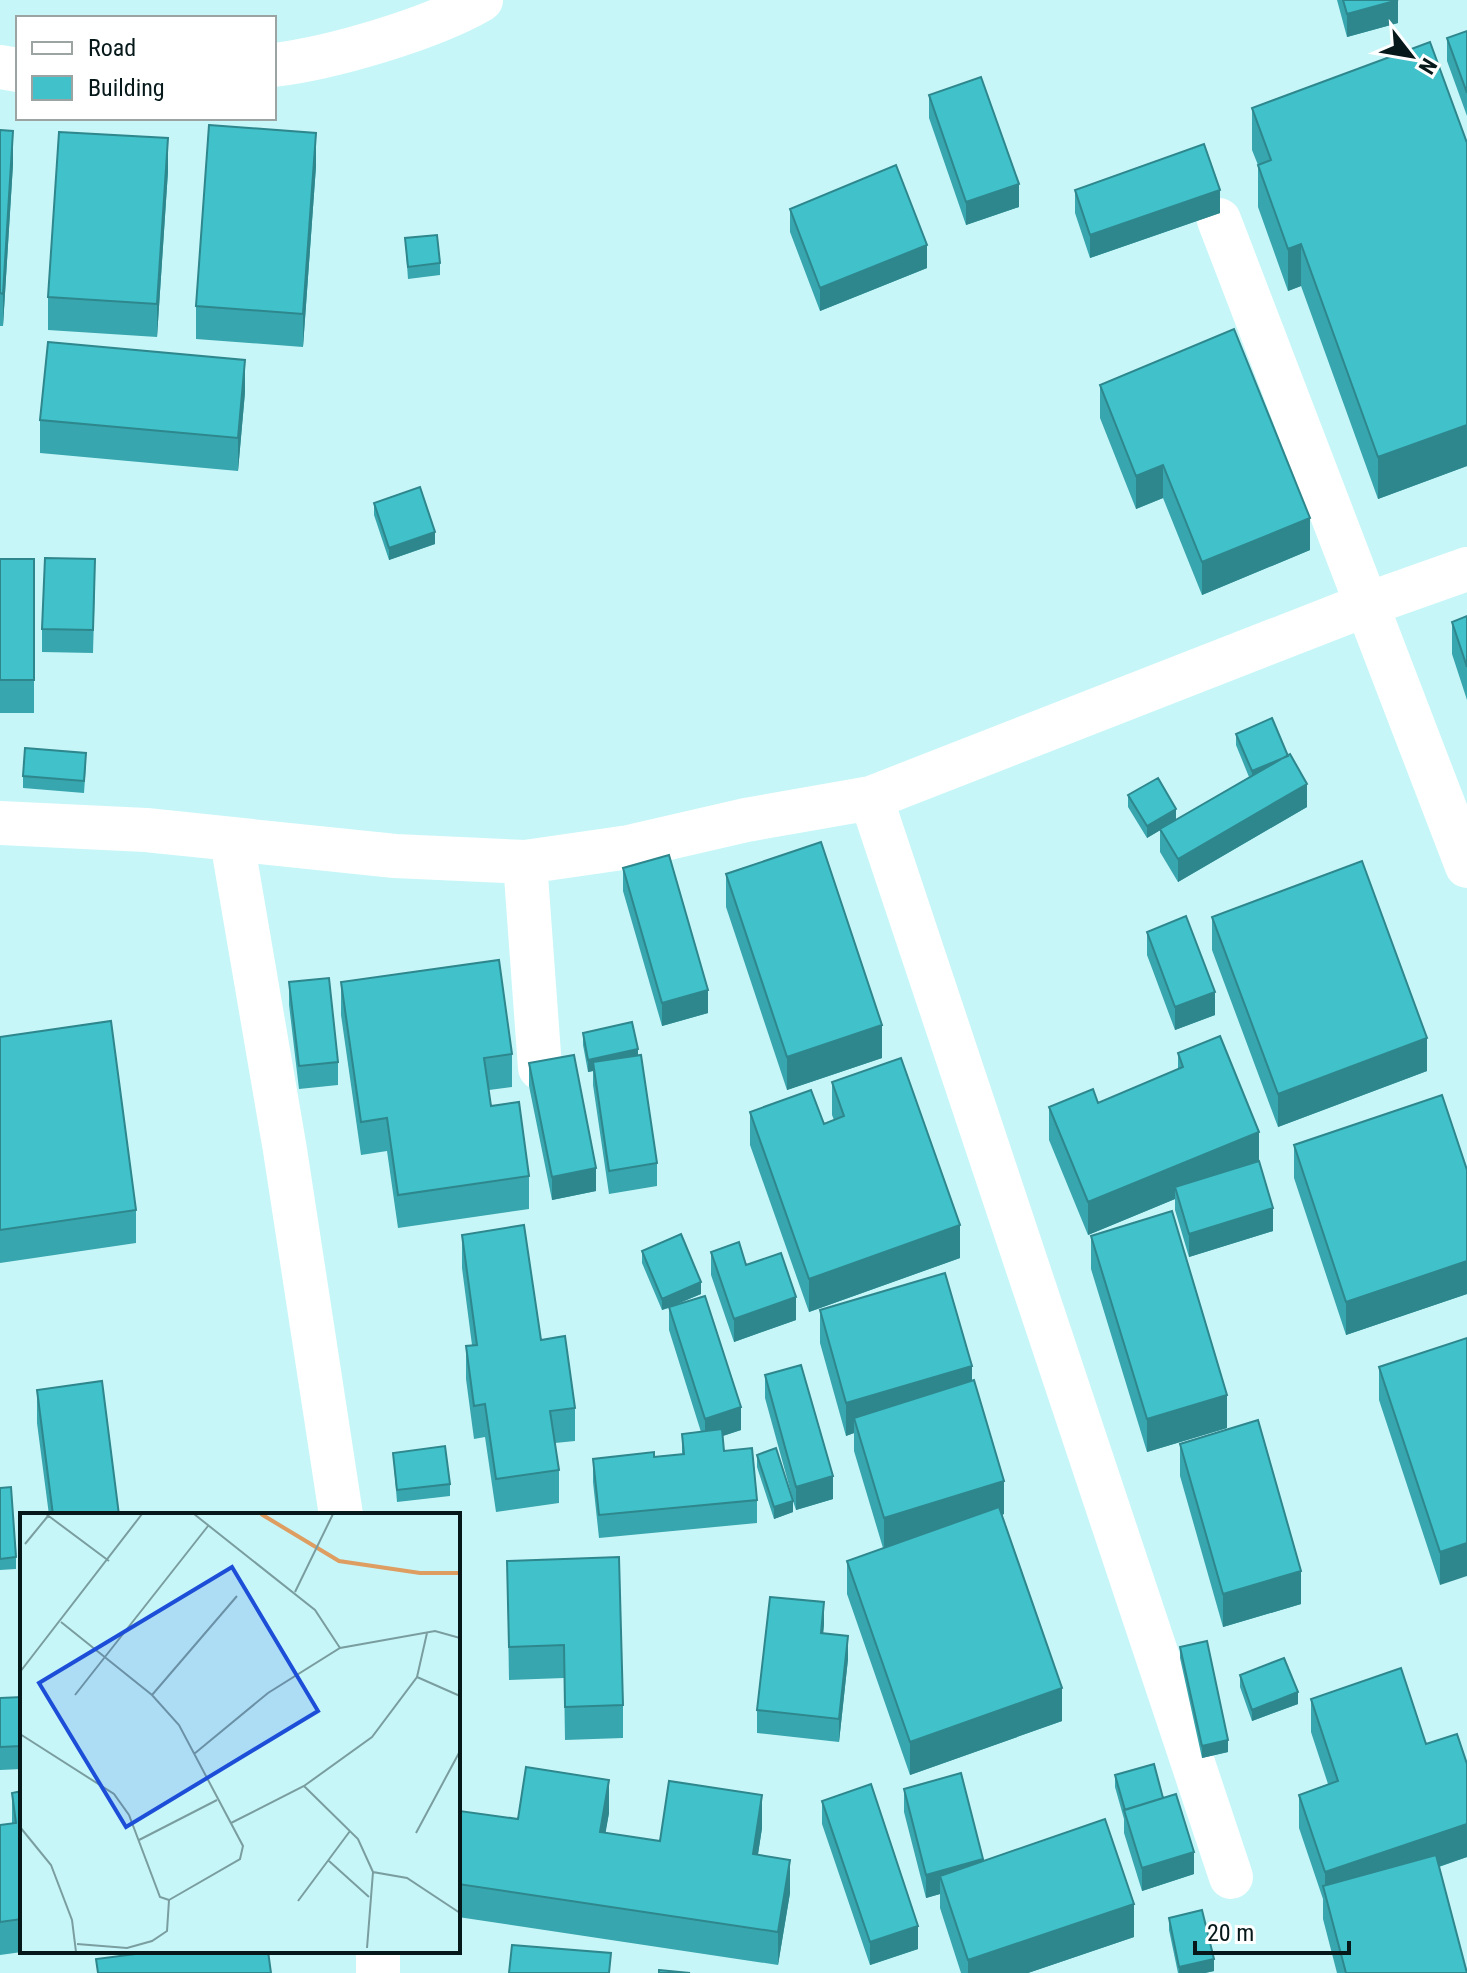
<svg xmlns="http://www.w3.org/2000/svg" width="1467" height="1973" viewBox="0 0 1467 1973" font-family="'Roboto Condensed',sans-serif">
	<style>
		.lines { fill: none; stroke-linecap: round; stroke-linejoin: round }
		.minor { stroke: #fff; stroke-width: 44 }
		.wall { fill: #38a6ae }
		.shaded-wall { fill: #2e878d }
		.building { fill: #41c1ca; stroke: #2e878d; stroke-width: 2 }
		.inset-river { fill: none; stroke: #de9e61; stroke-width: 4 }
		.inset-road { fill: none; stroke: #7a9d9f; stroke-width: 2 }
		.view { fill: #1d4ed8; fill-opacity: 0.15; stroke: #1d4ed8; stroke-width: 4 }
		.inset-edge { fill: none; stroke: #061819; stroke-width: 4 }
	</style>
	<rect width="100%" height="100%" fill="#c7f6f9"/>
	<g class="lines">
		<path class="minor" d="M274 65C332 58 431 29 481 0
			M0 67 18 70
			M1219 220 1467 866
			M871 798 1231 1877
			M0 823 146 830 395 856 525 862 629 847 746 820 871 798 1368 604 1467 569
			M232 841 285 1150 341 1515
			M525 862 540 1068
			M378 1951V1973"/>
	</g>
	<path class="wall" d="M1337 0H1398V23L1347 37Z
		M1467 31V116L1447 61V38Z
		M929 95 1019 207 966 225 929 118Z
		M1252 108 1467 143V466L1378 499 1301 286 1288 291 1258 207V165L1252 150Z
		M0 130 13 164 3 326H0Z
		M316 166 303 347 196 339V306Z
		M168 171 157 337 48 330V297Z
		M1075 190 1220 213 1090 258 1075 213Z
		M790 209 927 268 820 311 790 232Z
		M405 238 440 263V275L408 279Z
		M1100 385 1310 550 1202 595 1163 498 1136 509 1100 418Z
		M245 392 238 471 40 453V420Z
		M374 503 435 544 389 560 374 515Z
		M0 559H34V713H0Z
		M95 582 93 653 42 652V629Z
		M1467 616V700L1452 654V622Z
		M1236 734 1307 807 1178 882 1160 852V830L1147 838 1128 807V795L1176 820 1249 777 1236 745Z
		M86 764 84 793 23 788V776Z
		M623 868 708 1013 662 1026 623 891Z
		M726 874 882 1058 787 1090 726 907Z
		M1212 917 1427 1071 1278 1127 1212 950Z
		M1147 932 1215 1015 1175 1030 1147 955Z
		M289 982 338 1062V1085L299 1089 289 1005Z
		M341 982 512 1054V1087L489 1090 491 1106 529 1176V1209L398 1228 387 1151 361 1155 341 1015Z
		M583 1033 638 1055 657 1163V1186L609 1194 593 1085V1071L588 1072 583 1045Z
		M0 1037 136 1210V1243L0 1263Z
		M1178 1053 1259 1162 1273 1231 1189 1257 1175 1210V1199L1088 1235 1049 1140V1107L1098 1103 1178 1070Z
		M529 1063 596 1191 552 1200 529 1086Z
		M832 1082 960 1258 809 1312 750 1145V1112L824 1124 834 1120 832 1115Z
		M1294 1145 1467 1170V1294L1346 1335 1294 1178Z
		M462 1235 541 1340 575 1408V1441L555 1443 559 1470V1503L496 1512 485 1437 474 1439 466 1379V1346L472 1345 462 1268Z
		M1091 1236 1227 1428 1147 1452 1091 1269Z
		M642 1251 701 1294 675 1305 741 1430 722 1436 724 1451 757 1500V1523L599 1538 593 1482V1459L682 1455V1434L701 1432 669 1330V1308L662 1310 642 1263Z
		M711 1252 746 1265 796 1320 734 1342 711 1275Z
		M820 1310 972 1381 1004 1514 1002 1515 1062 1721 910 1775 847 1594V1561L883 1548 854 1451V1433L846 1436 820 1343Z
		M1467 1338 1440 1585 1379 1400V1367Z
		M765 1375 833 1499 796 1510 793 1501V1512L774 1519 757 1467V1455L793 1500 765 1398Z
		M37 1390 119 1515H49L37 1423Z
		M1180 1444 1301 1604 1223 1627 1180 1476Z
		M393 1453 450 1484V1496L397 1502Z
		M0 1488 16 1557V1569L0 1570Z
		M507 1561 623 1705V1738L565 1740 564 1678 509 1680Z
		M824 1624 823 1634 848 1659 839 1742 757 1733V1710Z
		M1180 1647 1228 1752 1202 1758 1180 1658Z
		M1240 1675 1298 1704 1252 1721 1240 1687Z
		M22 1697V1769L0 1770V1698Z
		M1311 1699 1426 1744 1467 1764V1857L1439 1867 1467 1973H1337L1323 1919V1899L1299 1828V1795L1328 1784 1311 1732Z
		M1115 1775 1163 1798 1194 1874 1142 1891 1124 1833V1819L1115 1787Z
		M904 1789 983 1861 1134 1937 1028 1973H961L940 1908V1894L926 1898 904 1812Z
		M22 1791V1951H29L0 1955V1825L12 1823V1793Z
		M822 1801 918 1949 870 1965 822 1824Z
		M609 1813 605 1833 660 1841 762 1828 758 1854 790 1893 778 1965 458 1917V1821L518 1819Z
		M1169 1918 1214 1971 1205 1973H1178L1169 1930Z"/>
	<path class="shaded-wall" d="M1398 0V23L1347 37V14Z
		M13 131V164L3 326V294Z
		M316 133V166L303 347V314Z
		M168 138V171L157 337V304Z
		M1019 184V207L966 225V202Z
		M1220 190V213L1090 258V235Z
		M1301 244V286L1288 291V249Z
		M927 245V268L820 311V288Z
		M245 360V392L238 471V438Z
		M1467 425V466L1378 499V457Z
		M1163 465V498L1136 509V476Z
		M1310 518V550L1202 595V562Z
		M435 532V544L389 560V548Z
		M1288 756 1252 783V771Z
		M1307 784V807L1178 882V859Z
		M1176 809V821L1147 838V826Z
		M708 990V1013L662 1026V1003Z
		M1215 992V1015L1175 1030V1007Z
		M882 1025V1058L787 1090V1057Z
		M1427 1038V1071L1278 1127V1094Z
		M638 1049V1061L593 1062V1071L588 1072V1060Z
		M1259 1132V1165L1175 1187V1199L1088 1235V1202Z
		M596 1168V1191L552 1200V1177Z
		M1273 1208V1231L1189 1257V1234Z
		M960 1225V1258L809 1312V1279Z
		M1467 1261V1294L1346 1335V1302Z
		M701 1282V1294L662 1310V1299Z
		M796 1297V1320L734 1342V1319Z
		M972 1366V1399L854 1418V1433L846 1436V1403Z
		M1227 1395V1428L1147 1452V1419Z
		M741 1407V1430L705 1442V1419Z
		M833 1476V1499L796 1510V1487Z
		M1004 1481V1514L884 1551V1518Z
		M793 1501V1512L774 1519V1507Z
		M1467 1543V1576L1440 1585V1552Z
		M1301 1571V1604L1223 1627V1594Z
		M824 1602V1624L821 1656V1633Z
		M848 1636V1659L839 1742V1719Z
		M1062 1688V1721L910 1775V1742Z
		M1298 1692V1704L1252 1721V1710Z
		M1228 1740V1752L1202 1758V1746Z
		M609 1780V1813L600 1865V1832Z
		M762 1795V1828L753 1887V1854Z
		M1467 1824V1857L1328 1904 1325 1894V1872Z
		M1194 1852V1874L1142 1891V1868Z
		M983 1859V1882L940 1876V1894L926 1898V1875Z
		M790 1860V1893L778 1965V1932Z
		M1134 1904V1937L1028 1973H968V1960Z
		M918 1926V1949L870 1965V1942Z
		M1214 1959V1971L1205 1973H1179V1967Z"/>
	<path class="building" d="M1343 0H1398L1347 14Z
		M1467 31V93L1447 38Z
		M1430 42 1467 143V425L1378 457 1301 244 1288 249 1258 165 1271 160 1252 108Z
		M981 77 1019 184 966 202 929 95Z
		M209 125 316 133 303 314 196 306Z
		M0 130 13 131 3 294 0 293Z
		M59 132 168 138 157 304 48 297Z
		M1204 144 1220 190 1090 235 1075 190Z
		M896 165 927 245 820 288 790 209Z
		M437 235 440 263 408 267 405 238Z
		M1234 329 1310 518 1202 562 1163 465 1136 476 1100 385Z
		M48 342 245 360 238 438 40 420Z
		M420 487 435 532 389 548 374 503Z
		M45 558 95 559 93 630 42 629Z
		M0 559H34V680H0Z
		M1467 616V667L1452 622Z
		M1272 718 1288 756 1252 771 1236 734Z
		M25 748 86 753 84 781 23 776Z
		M1290 754 1307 784 1178 859 1160 829Z
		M1158 778 1176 809 1147 826 1128 795Z
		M821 842 882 1025 787 1057 726 874Z
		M669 855 708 990 662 1003 623 868Z
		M1362 861 1427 1038 1278 1094 1212 917Z
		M1186 916 1215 992 1175 1007 1147 932Z
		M499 960 512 1054 484 1058 491 1106 519 1102 529 1176 398 1195 387 1118 361 1122 341 982Z
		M329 978 338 1062 299 1066 289 982Z
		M111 1021 136 1210 0 1230V1037Z
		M632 1022 638 1049 588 1060 583 1033Z
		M1220 1036 1259 1132 1088 1202 1049 1107 1093 1089 1098 1103 1183 1067 1178 1053Z
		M574 1055 596 1168 552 1177 529 1063Z
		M641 1055 657 1163 609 1171 593 1062Z
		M901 1058 960 1225 809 1279 750 1112 811 1090 824 1124 844 1116 832 1082Z
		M1442 1095 1467 1170V1261L1346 1302 1294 1145Z
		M1259 1161 1273 1208 1189 1234 1175 1187Z
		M1172 1211 1227 1395 1147 1419 1091 1236Z
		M524 1225 541 1340 565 1336 575 1408 550 1411 559 1470 496 1479 485 1404 474 1406 466 1346 477 1345 462 1235Z
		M681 1234 701 1282 662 1299 642 1251Z
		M739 1242 746 1265 781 1253 796 1297 734 1319 711 1252Z
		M945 1273 972 1366 846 1403 820 1310Z
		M705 1296 741 1407 705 1419 669 1307Z
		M1467 1338V1543L1440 1552 1379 1367Z
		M801 1365 833 1476 796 1487 765 1375Z
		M974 1380 1004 1481 884 1518 854 1418Z
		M102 1381 119 1515H53L37 1390Z
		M1258 1420 1301 1571 1223 1594 1180 1444Z
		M722 1429 724 1451 752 1448 757 1500 599 1515 593 1459 654 1452V1457L684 1454 682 1434Z
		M445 1446 450 1484 397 1490 393 1453Z
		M776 1448 793 1501 774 1507 757 1455Z
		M11 1487 16 1557 0 1559V1488Z
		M999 1507 1062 1688 910 1742 847 1561Z
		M619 1557 623 1705 565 1707 564 1645 509 1647 507 1561Z
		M770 1597 824 1602 821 1633 848 1636 839 1719 757 1710Z
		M1207 1641 1228 1740 1202 1746 1180 1647Z
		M1284 1658 1298 1692 1252 1710 1240 1675Z
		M1401 1668 1426 1744 1457 1734 1467 1764V1824L1325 1872 1299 1795 1338 1781 1311 1699Z
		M22 1697V1746L0 1747V1698Z
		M1154 1764 1163 1798 1125 1810 1115 1775Z
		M526 1767 609 1780 600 1832 660 1841 669 1781 762 1795 753 1854 790 1860 778 1932 458 1884V1821L460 1811 518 1819Z
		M961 1773 983 1859 926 1875 904 1789Z
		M871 1784 918 1926 870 1942 822 1801Z
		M22 1791V1919L0 1922V1825L16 1823 12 1793Z
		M1176 1794 1194 1852 1142 1868 1124 1810Z
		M1105 1819 1134 1904 968 1960 940 1876Z
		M1436 1855 1467 1973H1346L1323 1886Z
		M1202 1910 1214 1959 1179 1967 1169 1918Z
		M512 1945 611 1953 609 1973H509Z
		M159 1951H268L271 1973H98L96 1959Z
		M659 1970 690 1973H659Z"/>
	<g transform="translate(20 1513)">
		<rect width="440" height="440" fill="#c7f6f9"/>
		<path class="inset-river" d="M241 1 319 48 400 60H440"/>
		<path class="inset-road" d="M26 1 89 48M174 1 295 97 320 135M5 31 28 3M275 79 313 1M41 109 132 182 159 212 223 333 220 346 149 387M0 159 122 1M397 164 440 183M55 182 188 13M132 182 217 83M0 221 94 281 109 302 140 384 149 387M174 241 248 180 320 135 415 118 440 125M284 273 338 326 353 359 387 365 440 400M211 310 284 273 352 224 397 164 407 120M0 314 31 352 52 407 56 439M396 320 440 238M119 327 197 287M309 348 349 384M278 388 330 318M57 431 107 435 132 428 147 418 149 387M347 435 353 359"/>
		<path class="view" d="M212 54 298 198 106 314 19 170Z"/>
		<rect width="440" height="440" class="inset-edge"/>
	</g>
	<rect x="16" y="16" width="260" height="104" fill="#ffffff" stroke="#9ba3a3" stroke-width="2"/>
	<rect x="32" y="42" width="40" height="12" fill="#ffffff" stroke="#9ba3a3" stroke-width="2"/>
	<text x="88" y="56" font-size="24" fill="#061819">Road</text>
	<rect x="32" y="76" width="40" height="24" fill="#41c1ca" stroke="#9ba3a3" stroke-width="2"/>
	<text x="88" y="96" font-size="24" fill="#061819">Building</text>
	<g transform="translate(1411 56) rotate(121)" stroke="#ffffff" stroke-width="6" paint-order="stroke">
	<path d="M0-6L14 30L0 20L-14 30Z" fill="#061819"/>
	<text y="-12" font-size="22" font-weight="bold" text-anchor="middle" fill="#061819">N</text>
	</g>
	<path d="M1195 1941v12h154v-12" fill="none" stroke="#061819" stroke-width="4"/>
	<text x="1207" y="1941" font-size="24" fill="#061819" stroke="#ffffff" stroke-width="6" paint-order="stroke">20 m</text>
</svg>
